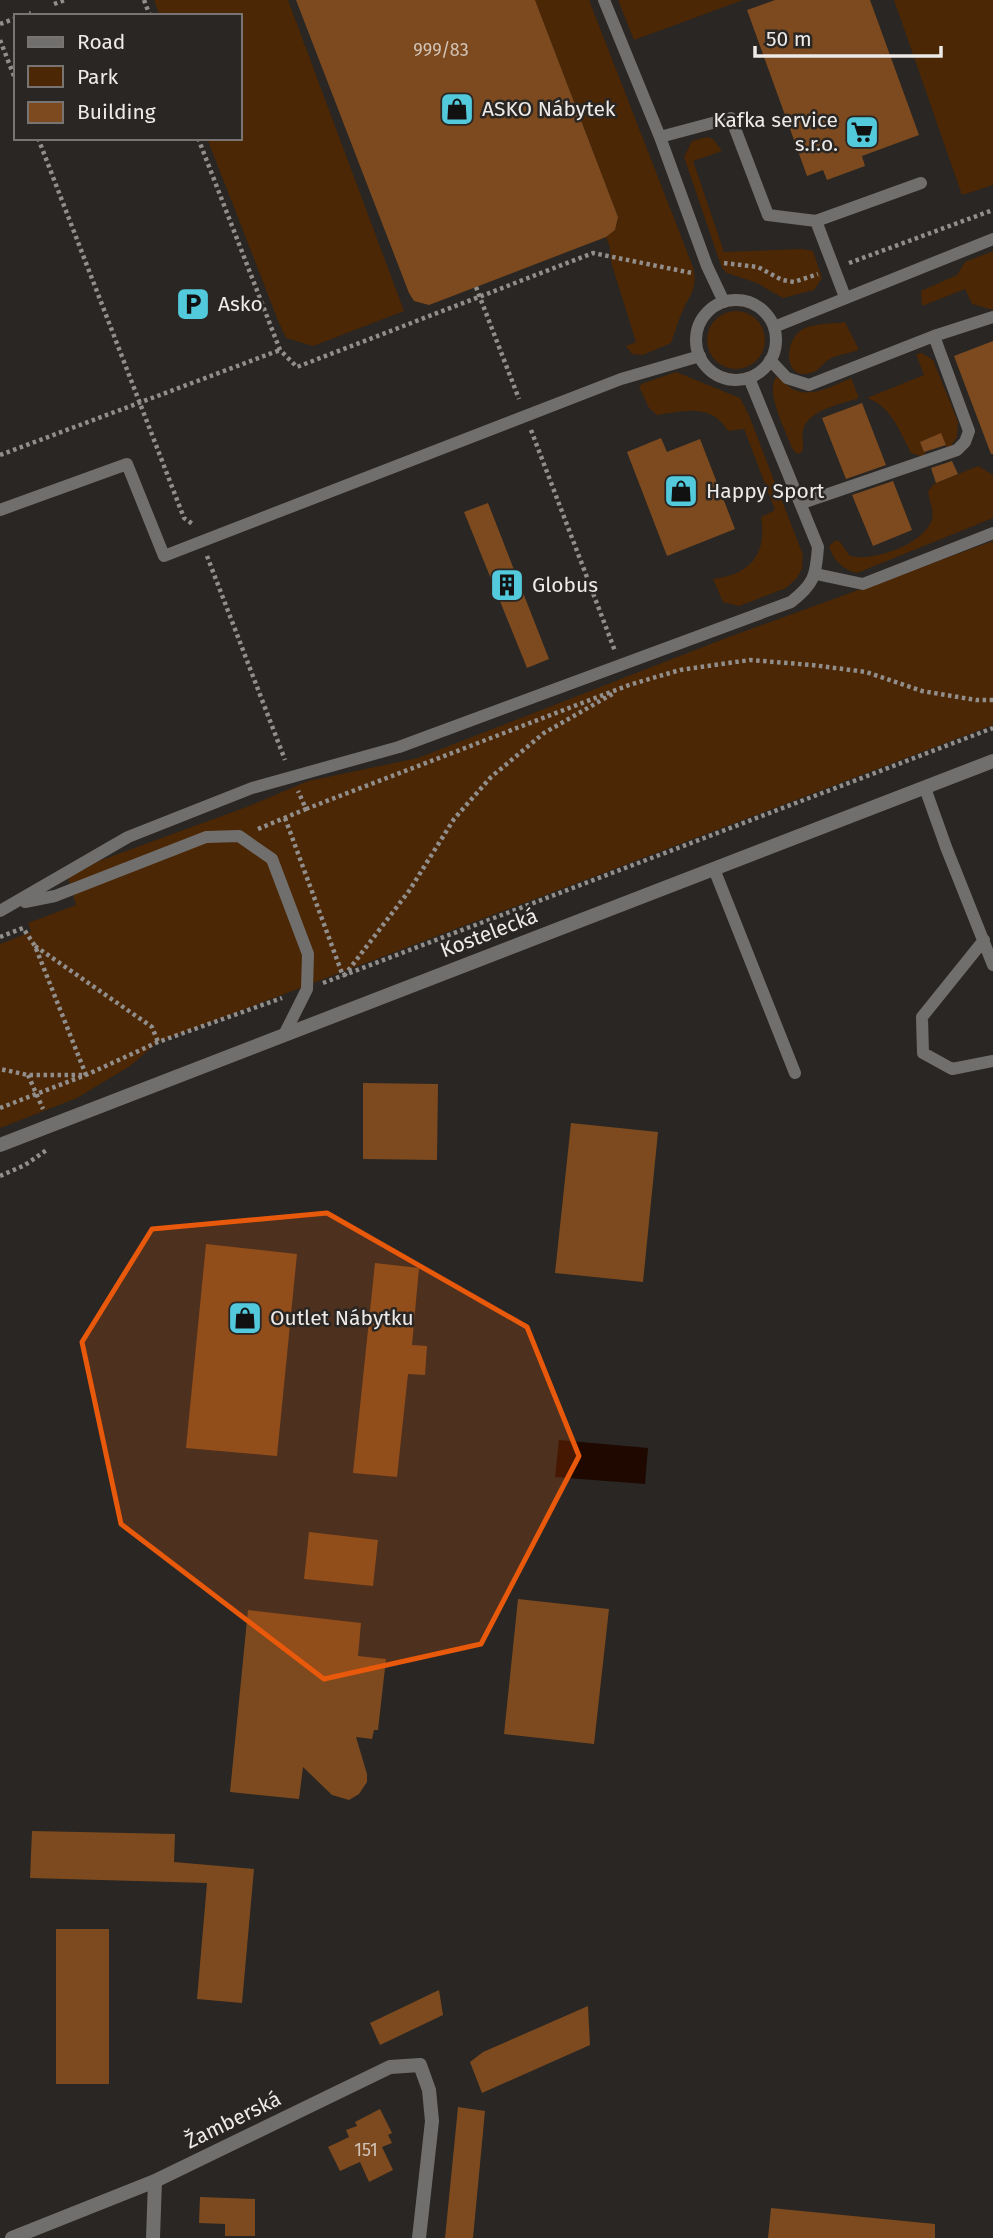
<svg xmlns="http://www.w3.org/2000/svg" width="993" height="2238" viewBox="0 0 993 2238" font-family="'Fira Sans',sans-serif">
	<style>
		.green { fill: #4b2705 }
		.water { fill: #1f0800 }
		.building { fill: #7c4a1e }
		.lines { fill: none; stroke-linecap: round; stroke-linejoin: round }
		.path { stroke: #918e8b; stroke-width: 4.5; stroke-dasharray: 3.5 3.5; stroke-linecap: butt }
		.service { stroke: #716f6d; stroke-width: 12 }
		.minor { stroke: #716f6d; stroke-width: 14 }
		.tertiary { stroke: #716f6d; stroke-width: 14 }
		.marked { fill: #e8590c; fill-opacity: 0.2; stroke: #e8590c; stroke-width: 5; stroke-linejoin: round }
		.labels { text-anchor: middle; stroke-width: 5; stroke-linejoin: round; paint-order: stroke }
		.number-label { font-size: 18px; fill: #d1c2b6 }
		.poi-label { font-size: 21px; fill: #edeae8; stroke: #292623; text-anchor: start }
		.street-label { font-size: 21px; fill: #edeae8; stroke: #292623 }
	</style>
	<rect width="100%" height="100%" fill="#292623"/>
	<path class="green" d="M154 0H288L404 311 313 346 286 338 279 323 207 138H240V16H160Z
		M535 0H589L693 267C698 288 691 292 683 310 678 321 675 332 671 343L643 355 632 354 626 346 636 342 611 262 610 248 606 237 615 230 618 217Z
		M618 0H743L634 40Z
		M894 0H993V185L962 195Z
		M707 137 713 139 722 151 693 161 724 252 803 249 813 251 822 278 814 290 783 298 757 283 727 273 722 268 684 157 692 141Z
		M993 251V310L972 304 965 289 922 306 921 291 957 275 965 262Z
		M707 340a29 29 0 1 1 58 0a29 29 0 1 1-58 0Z
		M845 322 859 350C850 353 836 355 828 360 821 365 819 371 811 373 782 381 784 339 803 329 814 323 833 324 845 322Z
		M922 353 933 360 958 422 957 437 948 450 941 434 920 442 927 458 911 453C900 432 891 406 867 398L924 375 916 354Z
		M676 372 740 398 748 413 803 555 802 568 797 578 786 588 739 606 723 602 713 579C751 574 767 554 761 517L775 510 744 429 728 431C711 403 685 411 657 415L649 408 639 386 644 383Z
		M776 377C783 379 787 387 795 390 813 398 834 385 851 378L859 398C841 404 808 410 803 430 801 438 805 444 802 452L797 454 792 448C786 431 765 392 776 377Z
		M978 466 993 475V518L857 573C843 570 833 560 829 546L836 540 840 542 850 556C873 562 925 544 932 519 934 510 929 500 928 491L934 484Z
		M993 541V725L158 1042 130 1066 77 1098 0 1128V944L31 932 28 923 76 905 68 878 99 861 249 806 308 781 418 758 726 638Z"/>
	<path class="water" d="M559 1440 648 1448 645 1484 555 1477Z"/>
	<path class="building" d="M296 0H535L618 217 615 230 606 237 429 305 414 301 409 293Z
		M775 0H870L919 135 862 156 865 166 827 180 823 170 807 176 747 10Z
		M993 341V454H991L954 356Z
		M862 403 886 465 846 479 822 418Z
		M941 433 946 445 924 452 920 442Z
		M661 438 667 452 700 439 735 529 667 556 627 452Z
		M952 461 958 474 936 483 931 468Z
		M893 481 912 530 873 546 852 495Z
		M488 503 549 659 527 668 464 512Z
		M363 1083 438 1084 437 1160 363 1159Z
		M571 1123 658 1132 643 1282 555 1273Z
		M206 1244 297 1254 277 1456 186 1448Z
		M375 1263 419 1268 412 1345 427 1346 425 1375 408 1374 397 1477 353 1473Z
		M309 1532 378 1540 373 1586 304 1579Z
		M518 1599 609 1609 594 1744 504 1734Z
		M248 1610 361 1623 358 1656 386 1659 378 1730H374L372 1739 356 1737 367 1774V1782L359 1794 349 1800 332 1795 303 1767 299 1799 230 1792Z
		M32 1831 175 1834 174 1862 254 1869 242 2003 197 1999 207 1883 30 1878Z
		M56 1929H109V2084H56Z
		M439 1990 443 2015 380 2045 370 2023Z
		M588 2006 590 2045 482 2093 470 2062 483 2052Z
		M458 2107 485 2111 473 2238H445Z
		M380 2109 392 2133 388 2135 392 2143 382 2147 393 2170 369 2182 360 2162 340 2171 328 2147 349 2137 346 2130 357 2126 355 2122Z
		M200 2197 255 2199V2236H225V2224L199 2223Z
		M771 2208 935 2224V2238H768Z"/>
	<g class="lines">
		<path class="path" d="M144 0 150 16
			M54 4 65 0
			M23 16 31 13
			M0 24 16 18
			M0 40 16 81
			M38 138 184 518 194 525
			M198 138 280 350 297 367 593 253 692 273
			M724 263 758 267 782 280 794 282 818 274
			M849 263 993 210
			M476 287 519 399
			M531 430 615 651
			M0 455 280 350
			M207 556 285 760
			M306 809 629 685 680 670 750 660 812 665 866 672 922 691 976 700H993
			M285 818 343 976
			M258 829 306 809 298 791
			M0 937 23 928 35 946 86 1075H28L0 1069
			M35 946 152 1027 158 1042
			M344 976 409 891 454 819 491 777 544 733 614 693
			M323 983 993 728
			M28 1075 43 1109
			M0 1108 86 1075 158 1042 282 998
			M0 1176 25 1165 48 1149"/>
		<path class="service" d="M604 0 660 137 707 266 724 302
			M660 137 731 118 768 215 816 221 845 297
			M816 221 921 183
			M696 340a40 40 0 1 1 80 0a40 40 0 1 1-80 0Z
			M774 327 993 239
			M770 360 787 378 809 385 934 336 993 317
			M802 503 957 450 965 442 969 431 934 336
			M0 510 127 464 164 556 621 379 700 356
			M816 574 863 584 993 533
			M925 788 946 847 993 965
			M714 869 795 1073
			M25 902 55 896 206 837 239 836 272 859 308 954 307 989 284 1035
			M0 911 128 837 252 788 399 747 791 602C814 584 816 576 818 547L749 378
			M984 940 922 1017 923 1053 952 1069 993 1061"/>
		<path class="minor" d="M12 2238 155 2181 390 2067 420 2065 429 2090 432 2121 419 2238
			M153 2238 155 2181"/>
		<path class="tertiary" d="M0 1145 993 761"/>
	</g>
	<path class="marked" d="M327 1213 527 1327 579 1456 481 1644 324 1679 121 1524 82 1342 152 1229Z"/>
	<defs>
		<g id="shop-square" transform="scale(1.75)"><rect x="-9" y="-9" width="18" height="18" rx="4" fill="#53cadc" stroke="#292623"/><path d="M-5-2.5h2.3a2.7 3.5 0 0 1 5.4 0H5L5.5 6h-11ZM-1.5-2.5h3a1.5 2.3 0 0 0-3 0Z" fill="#111"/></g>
		<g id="supermarket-square" transform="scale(1.75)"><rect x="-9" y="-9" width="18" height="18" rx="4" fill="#53cadc" stroke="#292623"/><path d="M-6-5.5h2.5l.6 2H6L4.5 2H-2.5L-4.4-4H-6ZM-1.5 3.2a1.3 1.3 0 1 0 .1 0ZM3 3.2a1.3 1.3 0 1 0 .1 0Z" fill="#111"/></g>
		<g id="parking-square" transform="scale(1.75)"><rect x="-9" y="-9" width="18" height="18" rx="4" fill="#53cadc" stroke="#292623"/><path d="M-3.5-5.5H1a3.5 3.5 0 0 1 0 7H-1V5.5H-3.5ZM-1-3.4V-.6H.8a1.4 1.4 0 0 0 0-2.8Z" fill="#111"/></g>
		<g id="building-square" transform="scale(1.75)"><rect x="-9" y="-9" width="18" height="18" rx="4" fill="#53cadc" stroke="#292623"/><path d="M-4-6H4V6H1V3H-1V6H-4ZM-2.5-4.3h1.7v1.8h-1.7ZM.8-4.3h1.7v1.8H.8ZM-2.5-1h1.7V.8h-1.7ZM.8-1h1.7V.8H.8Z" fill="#111"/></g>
	</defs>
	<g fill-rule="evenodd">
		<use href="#shop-square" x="457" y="109"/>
		<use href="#supermarket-square" x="862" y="132"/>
		<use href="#parking-square" x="193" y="304"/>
		<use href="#shop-square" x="681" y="491"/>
		<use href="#building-square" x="507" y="585"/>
		<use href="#shop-square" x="245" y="1318"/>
	</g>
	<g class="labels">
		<g class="number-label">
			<text x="441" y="56">999/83</text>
			<text x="366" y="2156">151</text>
		</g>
		<g class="poi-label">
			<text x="482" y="116">ASKO Nábytek</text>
			<text x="838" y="127" text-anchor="end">Kafka service<tspan x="838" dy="24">s.r.o.</tspan></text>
			<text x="218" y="311">Asko</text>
			<text x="706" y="498">Happy Sport</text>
			<text x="532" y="592">Globus</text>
			<text x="270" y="1325">Outlet Nábytku</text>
		</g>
		<g class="street-label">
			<text transform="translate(489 933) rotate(-21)" y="7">Kostelecká</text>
			<text transform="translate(233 2120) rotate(-26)" y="7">Žamberská</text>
		</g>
	</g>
	<rect x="14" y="14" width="228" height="126" fill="#292623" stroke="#777472" stroke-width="2"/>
	<rect x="28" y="37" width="35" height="10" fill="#716f6d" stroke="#777472" stroke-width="2"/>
	<text x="77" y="49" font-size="21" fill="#edeae8">Road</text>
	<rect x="28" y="66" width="35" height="21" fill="#4b2705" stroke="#777472" stroke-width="2"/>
	<text x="77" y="84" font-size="21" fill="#edeae8">Park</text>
	<rect x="28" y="102" width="35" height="21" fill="#7c4a1e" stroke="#777472" stroke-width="2"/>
	<text x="77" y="119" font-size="21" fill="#edeae8">Building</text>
	<path d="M755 46v10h186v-10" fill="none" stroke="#edeae8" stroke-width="3.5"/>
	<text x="766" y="46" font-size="21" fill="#edeae8" stroke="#292623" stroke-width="5" paint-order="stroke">50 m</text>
</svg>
